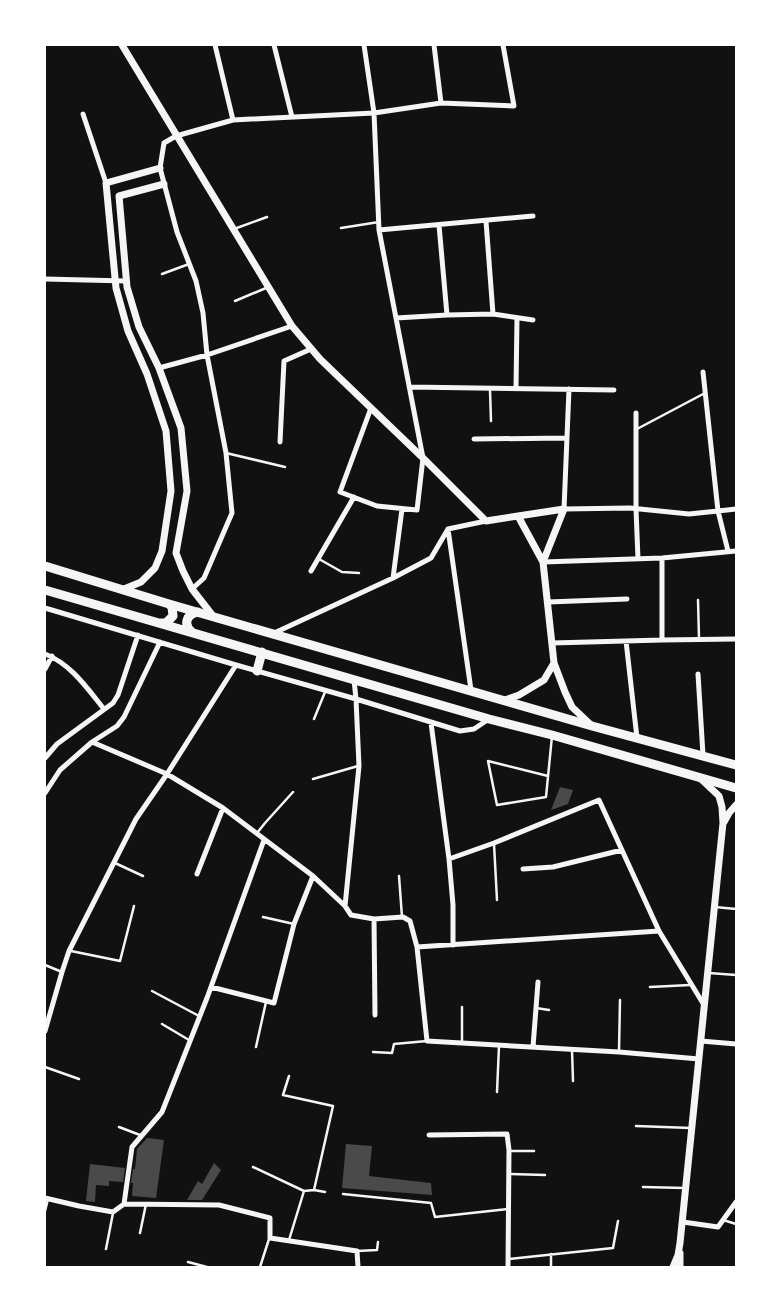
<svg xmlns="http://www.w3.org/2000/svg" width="781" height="1312" viewBox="0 0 781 1312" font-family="Barlow,sans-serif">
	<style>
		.building { fill: #4a4a4a }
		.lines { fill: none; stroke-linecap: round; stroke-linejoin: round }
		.service { stroke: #f5f5f5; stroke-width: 2.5 }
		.minor { stroke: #f5f5f5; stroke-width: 5 }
		.tertiary { stroke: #f5f5f5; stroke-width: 7 }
		.primary { stroke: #f5f5f5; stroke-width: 9 }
		.trunk { stroke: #f5f5f5; stroke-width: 9 }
	</style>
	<rect width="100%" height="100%" fill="#111"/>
	<path class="building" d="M560 787 573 790 568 804 551 810Z
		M147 1138 164 1140 156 1198 132 1196 133 1183H131L133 1169H135L137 1149Z
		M346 1144 372 1146 369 1176 431 1183 432 1195 342 1188Z
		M214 1163 221 1170 202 1200H187L198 1181 202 1184Z
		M90 1164 125 1168 123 1182 109 1181V1186L96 1185 95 1202 86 1201Z"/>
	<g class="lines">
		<path class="service" d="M341 228 379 222
			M234 229 267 217
			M162 274 189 264
			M235 301 266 288
			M490 390 491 421
			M637 429 705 393
			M226 453 285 467
			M319 559 342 572 359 573
			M698 600 699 638
			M314 719 325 692
			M548 776 488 761 497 805 546 797 552 736
			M313 779 358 766
			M257 833 265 823 293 792
			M494 844 497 900
			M115 863 143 876
			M399 876 402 917
			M715 907 736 909
			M263 917 294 924
			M71 951 120 961 134 906
			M45 965 62 972
			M709 973 736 975
			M650 987 690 985
			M152 991 199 1016
			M462 1007V1043
			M536 1008 549 1010
			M162 1024 189 1040
			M256 1047 266 1002
			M572 1050 573 1081
			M619 1051 620 1000
			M373 1052 392 1053 394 1044 427 1041
			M45 1067 79 1079
			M497 1092 499 1046
			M636 1126 691 1128
			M119 1127 140 1135
			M510 1151H534
			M253 1167 304 1191
			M510 1174 545 1175
			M643 1187 685 1188
			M314 1190 325 1192
			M343 1194 431 1203 435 1217 508 1209
			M45 1211 48 1199
			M723 1220 736 1224
			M140 1233 146 1204
			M289 1240 304 1191 314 1190 333 1106 283 1095 289 1076
			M106 1249 113 1213
			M357 1251 377 1250 378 1242
			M551 1254V1267
			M509 1259 613 1248 618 1221
			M188 1262 207 1267
			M260 1267 269 1239"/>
		<path class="minor" d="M274 45 292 117
			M364 45 374 113 379 230 423 458 417 510 377 506 340 492 371 408
			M441 103 514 106 503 45
			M83 114 106 183
			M233 120 374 113 441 103 434 45
			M486 221 493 314
			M439 225 447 315
			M379 230 533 216
			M45 279 126 281
			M396 318 447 315 493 314 533 320
			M159 368 207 355 292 326
			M409 387 614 390
			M516 388 517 318
			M569 389 564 509 630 508 689 514 718 511 703 372
			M636 413V509L638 559
			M474 439 567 438
			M280 442 284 361 311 349
			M448 529 471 690
			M448 529 486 521
			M728 551 718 511 736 509
			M543 562 662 558 736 551
			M311 571 354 497
			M393 578 402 509
			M192 589 204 578 232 513 226 453 207 355 203 313 196 281 177 232 160 168 164 143 176 136 233 120 215 45
			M548 602 627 599
			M45 608 236 665 356 699 460 731 474 729 489 719
			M272 634 393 578 431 558 448 529
			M662 640 736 639
			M626 641 637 738
			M552 643 662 640V558
			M45 654C71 664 87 688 104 709
			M45 669 52 656
			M698 674 703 755
			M431 723 449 859 494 843 599 800 659 931 704 1005
			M92 742 167 774 223 808 313 876 345 906 351 915 374 919 403 917 410 921 417 947 427 1041 619 1052 699 1059
			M45 758 57 744 113 703 118 695 138 635
			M45 793 60 770 92 742 117 726 124 717 160 642
			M449 859 453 905V945
			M523 869 553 867 622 850
			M197 874 223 808
			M345 906 359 766 356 699 354 680
			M374 919 375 1015
			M417 947 659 931
			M211 987 274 1003 294 924 313 876
			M45 1031 62 972 69 951 136 819 167 774 236 665
			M701 1041 736 1044
			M533 1047 538 982
			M429 1135 507 1134 509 1150 508 1267
			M45 1198 79 1206 113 1212 124 1204 219 1205 270 1218V1238L357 1251 358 1267
			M124 1204 132 1147 162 1112 207 998 264 840
			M683 1222 718 1227 736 1202"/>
		<path class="tertiary" d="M122 45 292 326 320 359 423 458 486 521 518 516 543 562 554 663 565 692 572 707 590 724
			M164 184 119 196 127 287 139 327 159 368 181 428 187 491 176 553 183 571 192 589 213 616
			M518 516 564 509 543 562
			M124 589 141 582 155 568 162 551 171 491 166 431 147 374 128 331 116 288 106 183 160 168
			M505 700 519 695 544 680 554 663
			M724 822 729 813 736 805
			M673 1267 678 1255 680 1243 723 823 722 807 719 796 701 779
			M680 1267V1253"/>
		<path class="primary" d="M257 671 262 652"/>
		<path class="trunk" d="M45 566 169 604 592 726 736 765
			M45 590 489 719 552 735 736 788
			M162 623H166L173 616 172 607 169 604
			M192 632C183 625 186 614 198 612"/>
	</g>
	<rect width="781" height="1312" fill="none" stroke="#ffffff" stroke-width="92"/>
</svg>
